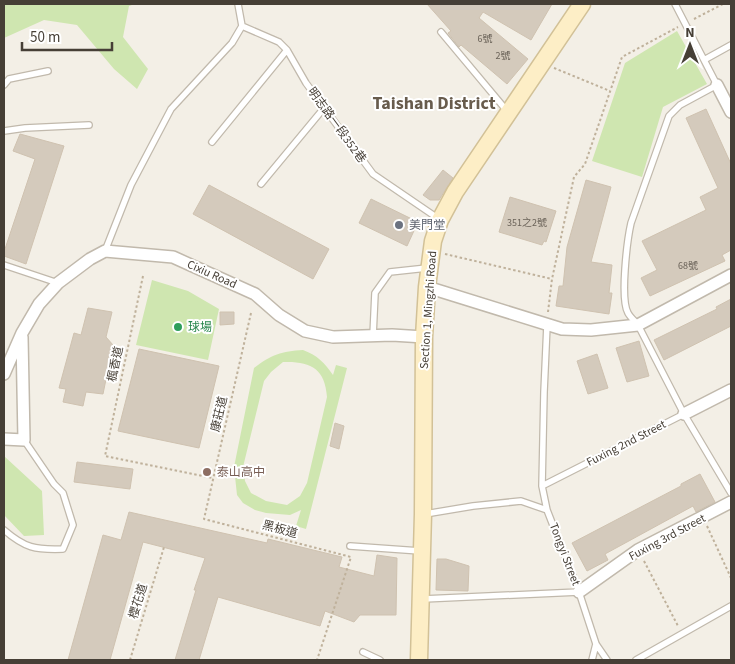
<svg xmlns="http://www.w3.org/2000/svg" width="735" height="664" viewBox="0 0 735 664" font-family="'Source Sans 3','Noto Sans TC',sans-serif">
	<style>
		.green { fill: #cfe6b0; fill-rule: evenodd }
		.building { fill: #d4cabc; stroke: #cfc2b0 }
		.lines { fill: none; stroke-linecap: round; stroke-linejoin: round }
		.service-casing { stroke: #c1b9ac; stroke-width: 8 }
		.minor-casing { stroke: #c1b9ac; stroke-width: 14 }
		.secondary-casing { stroke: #d2c197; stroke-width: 19 }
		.path { stroke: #bfb19b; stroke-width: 2; stroke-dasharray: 2.5 2.5; stroke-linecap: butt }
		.service { stroke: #fff; stroke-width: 5.5 }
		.minor { stroke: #fff; stroke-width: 11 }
		.secondary { stroke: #fdeec6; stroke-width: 16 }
		.worship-dot { fill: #6b7280; stroke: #fff; stroke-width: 2 }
		.leisure-dot { fill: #2e9e5b; stroke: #fff; stroke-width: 2 }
		.education-dot { fill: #8d6e63; stroke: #fff; stroke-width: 2 }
		.labels { text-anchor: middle; stroke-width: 4; stroke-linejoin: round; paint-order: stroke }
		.number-label { font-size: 10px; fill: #6a6258 }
		.street-label { font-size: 12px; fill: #463f36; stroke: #fff }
		.worship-label { font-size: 12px; fill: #5b616d; stroke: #fff; text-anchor: start }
		.leisure-label { font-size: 12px; fill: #27864d; stroke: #fff; text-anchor: start }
		.education-label { font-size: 12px; fill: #785e54; stroke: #fff; text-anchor: start }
		.district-label { font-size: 18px; font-weight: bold; fill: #685c4d; stroke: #fff }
	</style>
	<rect width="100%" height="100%" fill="#f3efe6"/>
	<path class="green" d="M4 4H135L129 6 123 37 148 69 137 89 114 69 77 25 44 20 4 38Z
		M677 31 707 84 663 107 642 177 592 161 625 63Z
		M152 280 188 291 219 309 208 360 136 345Z
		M303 350C318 356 324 362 333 375L336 365 347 368 306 529 296 526 301 510 290 515 266 513 255 510 243 503 237 495 234 467 254 368C271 355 282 351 303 350ZM283 362C310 361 325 368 327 397L307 483 300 496 287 505 266 501 251 493 245 481 243 467 264 381 271 372Z
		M4 456 42 491 44 535 24 536 4 515Z"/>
	<path class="building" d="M427 4H552L531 40 483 12 479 18 528 59 507 84 461 45 459 47 448 33 451 31Z
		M706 109 731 164V250L722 255 725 261 650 296 641 278 657 270 642 241 706 210 700 197 718 188 686 118Z
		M20 134 64 146 26 264 4 256V252L35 159 13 151Z
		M443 170 453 178 439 200H430L423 195Z
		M586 180 611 187 591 262 612 265 609 293H612L609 314 556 306 559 286H563L567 247Z
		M209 185 329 249 313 279 193 214Z
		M510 197 556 211 546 242 544 241 542 245 499 232Z
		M371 199 418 222 407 246 359 223Z
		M731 299V326L664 360 654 340 717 309 716 307Z
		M88 308 112 312 106 337 113 345 103 394 86 392 83 406 63 402 66 389 59 388 74 333 81 335Z
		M220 312H234V324L220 325Z
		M639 341 649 376 627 382 616 348Z
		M139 349 219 366 199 448 118 431Z
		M597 354 608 388 588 394 577 361Z
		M335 423 344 426 339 449 330 446Z
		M77 462 133 469 130 489 74 482Z
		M700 474 715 502 696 512 693 506 605 554 608 560 587 571 572 543 681 486V484Z
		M129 512 267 543 268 539 342 557 339 567 374 576 377 555 397 558 396 615H360L354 622 325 611 320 626 218 597 199 660H175L196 590H194L205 558 143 542 110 660H68L103 535 121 540Z
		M437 559H446L469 566 468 591 436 590Z"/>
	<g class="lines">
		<g class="service-casing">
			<path id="service" d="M675 4 717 85 680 105 669 116 631 223C627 241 620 299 628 313 630 317 635 321 638 325L684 414 731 493
				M242 26 279 42 287 50 306 83 373 174 439 219
				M441 32 507 111
				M704 60 731 45
				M4 85 9 79 48 71
				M4 131 25 128 89 125
				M212 142 287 50
				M261 184 324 108
				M105 251 131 185 171 109 232 43 242 26 238 4
				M4 265 58 283
				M373 336 375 293 390 272 427 268
				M542 486 544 392 547 325
				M547 510 542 486 684 414
				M425 514 473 506 521 501 547 510 579 592 596 644 607 660
				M4 530C25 548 35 550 63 549L73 525 63 493 54 484 24 440
				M350 546 420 551
				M423 599 579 592
				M363 652 380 660
				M592 660 596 644
				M636 660 731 606"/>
		</g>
		<g class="minor-casing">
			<path id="minor" d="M717 85 731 112
				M427 287 562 329 591 330 638 325 731 275
				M4 374 22 333 39 304 58 283 90 259 105 251 173 257 255 294 279 315 305 331 333 337 392 335 424 337
				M684 414 731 390
				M4 439 24 440 22 337
				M579 592 638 550 731 502"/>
		</g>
		<g class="secondary-casing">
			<path id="secondary" d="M419 660 423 514 424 337 427 287 433 241 440 220 455 192 582 4"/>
		</g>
		<path class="path" d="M694 19 723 4
			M554 68 610 91
			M445 254 552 279
			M143 276 105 456 213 478
			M548 312 552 279 574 177 585 164 622 57 678 27
			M251 313 204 519 351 557 317 660
			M707 526 731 578
			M644 561 678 626
			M130 660 164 547"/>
		<use href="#service" class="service"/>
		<use href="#minor" class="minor"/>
		<use href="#secondary" class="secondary"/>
	</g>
	<circle class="worship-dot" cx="399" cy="225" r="5"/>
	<circle class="leisure-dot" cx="178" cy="327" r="5"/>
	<circle class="education-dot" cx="207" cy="472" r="5"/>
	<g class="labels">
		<g class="number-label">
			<text x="485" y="42">6號</text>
			<text x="503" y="59">2號</text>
			<text x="527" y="226">351之2號</text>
			<text x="688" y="269">68號</text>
		</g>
		<g class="street-label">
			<text transform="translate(337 125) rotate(54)" y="4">明志路一段352巷</text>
			<text transform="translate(212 274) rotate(24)" y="4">Cixiu Road</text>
			<text transform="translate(428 310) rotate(-86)" y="4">Section 1, Mingzhi Road</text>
			<text transform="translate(115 364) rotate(-78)" y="4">楓香道</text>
			<text transform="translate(219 414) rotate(-77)" y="4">康莊道</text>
			<text transform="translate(626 443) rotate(-27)" y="4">Fuxing 2nd Street</text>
			<text transform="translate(280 529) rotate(15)" y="4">黑板道</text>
			<text transform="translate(667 537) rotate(-28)" y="4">Fuxing 3rd Street</text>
			<text transform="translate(565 554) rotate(69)" y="4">Tongyi Street</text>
			<text transform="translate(138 601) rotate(-73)" y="4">櫻花道</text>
		</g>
		<g class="worship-label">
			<text x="409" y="229">美門堂</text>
		</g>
		<g class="leisure-label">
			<text x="188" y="331">球場</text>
		</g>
		<g class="education-label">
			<text x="217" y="476">泰山高中</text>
		</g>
		<g class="district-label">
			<text x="434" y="109">Taishan District</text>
		</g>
	</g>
	<rect width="735" height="664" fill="none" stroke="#463f36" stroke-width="10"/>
	<g transform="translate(690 45)" stroke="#ffffff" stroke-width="4" paint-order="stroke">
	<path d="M0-4L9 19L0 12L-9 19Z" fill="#463f36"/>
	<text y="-8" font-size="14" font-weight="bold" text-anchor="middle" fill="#463f36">N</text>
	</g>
	<path d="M22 42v8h90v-8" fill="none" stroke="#463f36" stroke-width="2.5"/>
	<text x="30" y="42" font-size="15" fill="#463f36" stroke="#ffffff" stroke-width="4" paint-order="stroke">50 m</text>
</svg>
